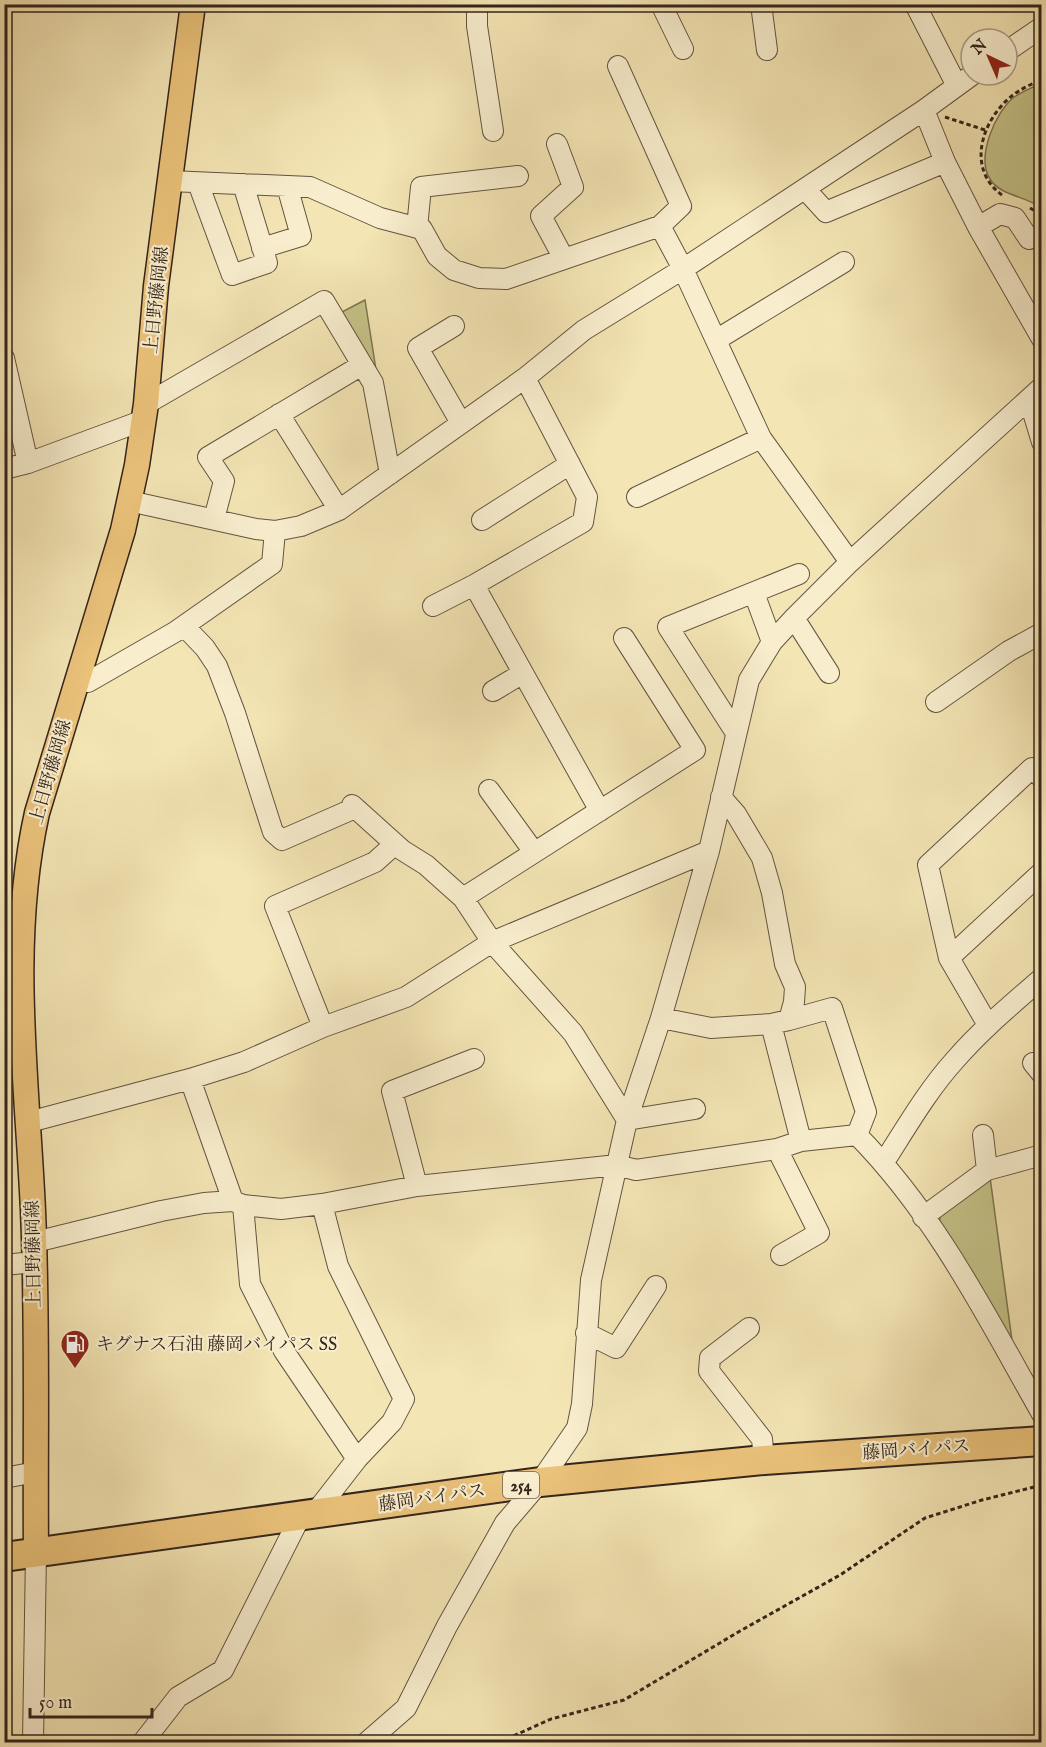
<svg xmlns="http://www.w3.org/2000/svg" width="1046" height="1747" viewBox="0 0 1046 1747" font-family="'IM FELL English','Noto Serif JP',serif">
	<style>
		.green { fill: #c4c287; stroke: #7c7351; stroke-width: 1.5 }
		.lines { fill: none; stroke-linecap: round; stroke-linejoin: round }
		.minor-casing { stroke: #645441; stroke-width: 22 }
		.major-casing { stroke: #34241b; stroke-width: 27 }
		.highway-casing { stroke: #34241b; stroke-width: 32 }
		.path { stroke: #34241b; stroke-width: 3; stroke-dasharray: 4.5 3; stroke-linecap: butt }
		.minor { stroke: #f8eece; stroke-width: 20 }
		.major { stroke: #eac27a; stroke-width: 24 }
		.highway { stroke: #eac27a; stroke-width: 28 }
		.labels { text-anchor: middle; stroke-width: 4.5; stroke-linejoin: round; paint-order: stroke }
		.shield { fill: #f8eece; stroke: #6f6151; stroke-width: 1.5 }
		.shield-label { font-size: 16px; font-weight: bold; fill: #34241b }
		.street-label { font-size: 18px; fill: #34241b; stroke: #f8eece }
		.poi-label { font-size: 18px; fill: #34241b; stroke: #f8eece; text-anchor: start }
	</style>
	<rect width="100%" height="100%" fill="#f4e5b4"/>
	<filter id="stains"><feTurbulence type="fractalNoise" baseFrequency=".00333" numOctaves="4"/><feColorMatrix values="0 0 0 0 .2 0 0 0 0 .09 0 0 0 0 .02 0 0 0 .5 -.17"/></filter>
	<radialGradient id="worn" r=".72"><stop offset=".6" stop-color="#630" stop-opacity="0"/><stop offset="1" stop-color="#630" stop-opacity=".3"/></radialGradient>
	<path class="green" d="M1041 83V208C1027 196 1000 196 990 179 976 157 995 113 1013 98 1021 92 1032 88 1041 83Z
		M365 300 377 376 340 313Z
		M990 1177 1013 1348 939 1223 941 1212Z"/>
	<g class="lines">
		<g class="minor-casing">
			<path id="minor" d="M477 4V26L493 131
				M661 4 683 49
				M761 4 767 50
				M915 4 957 86
				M1007 51 1042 27
				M618 66 681 206 660 226
				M972 75 924 110 945 162 978 227 1042 339
				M557 144 573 187 541 216 564 259
				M170 181 310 187 380 218 422 229 437 256 454 270 479 278 506 279 660 226 683 269 761 438 850 562
				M198 183 232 275 267 263 243 184
				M805 189 826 212 945 162
				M978 227 1000 214 1015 218 1029 239
				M417 228 421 187 518 176
				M262 248 301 236 287 186
				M454 326 418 348 461 423
				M716 340 844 262
				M4 358 28 463
				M525 378 587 497 583 522 474 585 600 811
				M1029 399 1042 442
				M146 404 324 301 373 383 390 474
				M279 414 339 510
				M4 469 28 463 144 420
				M637 497 761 438
				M129 501 256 529 275 531 301 526 339 510 525 378 584 330 683 269 924 110
				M214 519 224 481 208 457 362 365
				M482 520 570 464
				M754 593 772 642
				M433 606 474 585
				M794 618 829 673
				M184 626 205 648 217 666 235 713 273 832 282 840 355 808
				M78 681 88 682 175 632 272 564 275 531
				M493 691 523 673
				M936 702 1009 651 1042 633
				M736 733 668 627 799 574
				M489 790 534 852
				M352 805 402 850 426 865 463 898 492 942 573 1033 627 1120 695 1109
				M463 898 695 750 624 638
				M949 958 1042 872
				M661 1018 711 1028 771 1024 789 1020 794 1002 795 987 785 964 772 893 762 858 736 814 721 797
				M789 1020 832 1008 866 1112 857 1135
				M771 1024 801 1141
				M988 1025 949 958 928 865 1032 768 1042 778
				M323 1027 275 906 375 862 395 844
				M1033 1063 1042 1074
				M190 1079 233 1201
				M29 1122 190 1079 244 1062 323 1027 406 997 492 942 709 851
				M983 1135 987 1170
				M777 1149 819 1233 781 1255
				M884 1162C906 1128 927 1091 955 1060 981 1030 1011 1005 1042 978
				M417 1186 392 1091 474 1059
				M243 1205 250 1284 284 1351 357 1459 392 1422 404 1399 338 1266 322 1204
				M923 1217 987 1170 1042 1155
				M35 1242 161 1211 204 1203 233 1201 243 1205 281 1209 322 1204 417 1186 617 1165 636 1170 777 1149 801 1141 857 1135C936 1215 987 1317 1042 1414
				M4 1265 34 1262
				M749 1328 710 1358 709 1371 762 1439 764 1460
				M586 1333 616 1348 656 1286
				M4 1478 36 1472
				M315 1513 357 1459
				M33 1742 36 1552
				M143 1742 178 1697 223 1670 301 1515
				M367 1742 406 1708 447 1626 505 1523 540 1482 577 1428 582 1404 591 1280 627 1120 661 1018 709 851 749 680 772 642 794 618 850 562 1042 387"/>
		</g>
		<g class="major-casing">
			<path id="major" d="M36 1552C35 1439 38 1324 33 1211 27 1078 8 944 37 813L123 530 137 465 146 404 156 286 193 4"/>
		</g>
		<g class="highway-casing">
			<path id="highway" d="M4 1557 540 1482 764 1460 1042 1441"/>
		</g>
		<path class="path" d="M945 117 985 130
			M1002 195C966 169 981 120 1013 95 1021 89 1032 84 1042 79
			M1030 208 1042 215
			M500 1742 551 1719 624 1700 740 1631 840 1575 925 1518 982 1500 1042 1485"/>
		<use href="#minor" class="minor"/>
		<use href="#major" class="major"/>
		<use href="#highway" class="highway"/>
	</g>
	<defs>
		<g id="fuel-pin" transform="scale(1.5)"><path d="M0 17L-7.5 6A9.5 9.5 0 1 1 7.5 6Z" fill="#8f2418" stroke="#f8eece"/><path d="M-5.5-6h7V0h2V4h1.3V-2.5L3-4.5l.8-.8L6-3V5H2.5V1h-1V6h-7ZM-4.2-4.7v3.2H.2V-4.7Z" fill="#fff"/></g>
	</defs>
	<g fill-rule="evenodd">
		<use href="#fuel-pin" x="75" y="1344"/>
	</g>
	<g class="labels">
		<rect class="shield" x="503" y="1472" width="36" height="26" rx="4.5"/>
		<g class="shield-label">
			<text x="521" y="1491">254</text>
		</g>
		<g class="street-label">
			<text transform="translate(156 300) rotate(-84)" y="6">上日野藤岡線</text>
			<text transform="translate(50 772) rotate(-74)" y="6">上日野藤岡線</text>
			<text transform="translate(33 1254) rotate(-91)" y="6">上日野藤岡線</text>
			<text transform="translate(916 1449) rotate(-4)" y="6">藤岡バイパス</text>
			<text transform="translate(432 1497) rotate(-8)" y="6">藤岡バイパス</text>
		</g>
		<g class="poi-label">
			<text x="96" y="1350">キグナス石油 藤岡バイパス SS</text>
		</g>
	</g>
	<rect width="1046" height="1747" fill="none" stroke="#f4e5b4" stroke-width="24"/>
	<rect x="6" y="6" width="1034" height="1735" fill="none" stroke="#34241b" stroke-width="3"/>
	<rect x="12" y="12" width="1022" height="1723" fill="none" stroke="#34241b" stroke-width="1.5"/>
	<g transform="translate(989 57) rotate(316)"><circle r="28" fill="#f8eece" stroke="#aa9d86" stroke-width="1.5"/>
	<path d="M0-4.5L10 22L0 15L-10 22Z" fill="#8f2418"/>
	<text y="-9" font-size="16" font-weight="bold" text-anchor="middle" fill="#34241b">N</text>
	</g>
	<path d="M30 1708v9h122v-9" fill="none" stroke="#34241b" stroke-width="3"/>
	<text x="39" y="1708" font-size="18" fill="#34241b" stroke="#f8eece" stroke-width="4.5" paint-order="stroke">50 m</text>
	<rect width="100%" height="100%" filter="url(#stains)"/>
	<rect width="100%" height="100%" fill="url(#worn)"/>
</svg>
